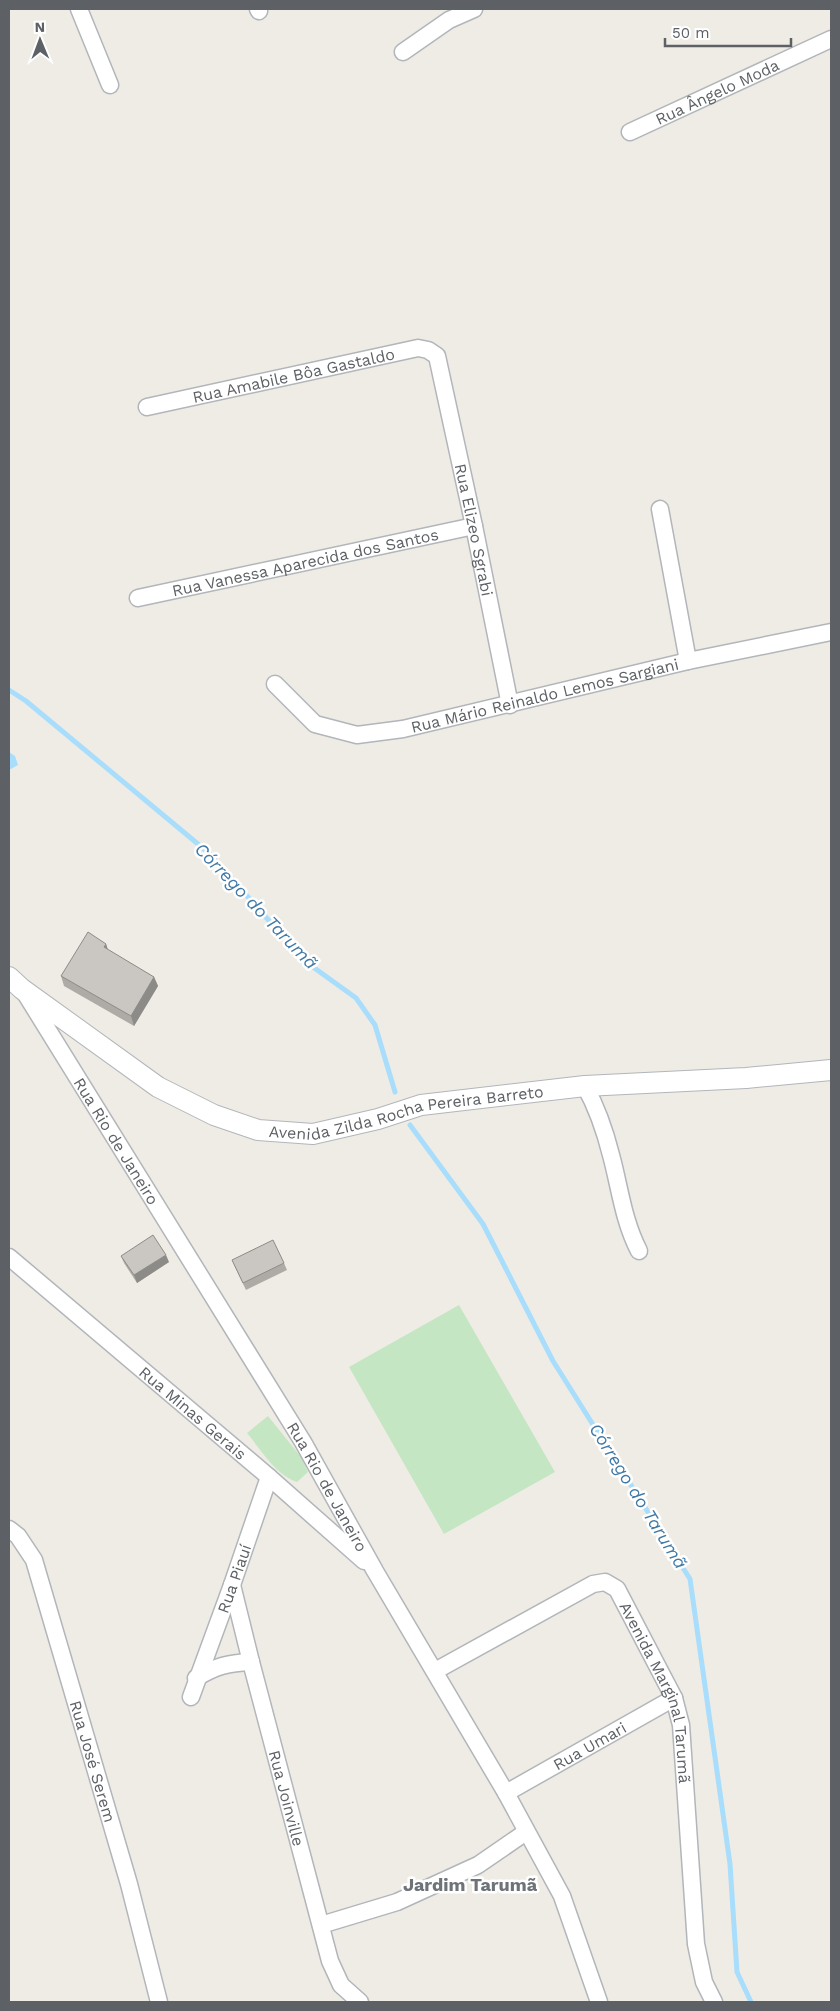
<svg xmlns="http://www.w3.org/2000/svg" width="840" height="2011" viewBox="0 0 840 2011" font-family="'Work Sans',sans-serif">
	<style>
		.green { fill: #c5e6c2 }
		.water { fill: #a8ddfc }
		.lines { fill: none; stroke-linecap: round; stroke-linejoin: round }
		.stream { stroke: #a8ddfc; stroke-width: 5 }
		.minor-casing { stroke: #b2b6ba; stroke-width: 19 }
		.tertiary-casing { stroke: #b2b6ba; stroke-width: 22 }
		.minor { stroke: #fff; stroke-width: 16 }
		.tertiary { stroke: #fff; stroke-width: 20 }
		.wall { fill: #aeaba7 }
		.shaded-wall { fill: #8d8b88 }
		.building { fill: #cac7c2; stroke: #8d8b88 }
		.labels { text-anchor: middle; stroke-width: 5; stroke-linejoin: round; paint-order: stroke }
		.street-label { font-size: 16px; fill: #5d6165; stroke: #fff }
		.water-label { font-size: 18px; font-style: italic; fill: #4179a6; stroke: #fff }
		.neighbourhood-label { font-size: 18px; font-weight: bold; fill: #6e7377; stroke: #fff }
	</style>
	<rect width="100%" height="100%" fill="#efece5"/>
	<path class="green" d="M459 1305 555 1472 444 1534 349 1367Z
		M268 1416 301 1457 308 1472 297 1482C276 1475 261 1450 247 1433Z"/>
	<path class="water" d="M9 752 15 756 18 765 9 770Z"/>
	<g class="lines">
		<path class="stream" d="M9 690 26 701 210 854 279 932 301 950 313 967 356 998 375 1025 395 1092
			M410 1125 483 1224 553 1361 690 1579 730 1864 737 1972 751 2002"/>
		<g class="minor-casing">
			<g id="minor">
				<path d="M79 9 110 85"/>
				<path d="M258 9 259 11"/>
				<path d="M403 52 449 20 474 9"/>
				<path id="s1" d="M630 132 831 39"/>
				<path id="s2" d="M147 407 418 348 428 350 437 356 474 526 510 705"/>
				<path d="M660 509 688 661"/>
				<path id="s3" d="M138 598 474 526"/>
				<path id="s4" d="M275 684 315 724 357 735 403 729 688 661 831 632"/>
				<path id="s5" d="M25 993 303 1442 375 1571 506 1793 562 1896 599 2002"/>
				<path d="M585 1086C597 1108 605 1131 611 1155 620 1188 623 1220 639 1251"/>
				<path id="s6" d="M9 1257 269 1477 364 1561"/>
				<path id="s7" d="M9 1529 18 1536 34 1560 129 1884 159 2002"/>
				<path id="s8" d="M232 1585 251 1662 330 1961 341 1985 360 2002"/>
				<path id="s9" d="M435 1671 593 1584 605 1582 617 1589 674 1698 681 1725 696 1944 704 1982 714 2002"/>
				<path d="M196 1678C216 1666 228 1663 251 1662"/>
				<path id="s10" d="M191 1697 232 1585 269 1477"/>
				<path id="s11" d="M506 1793 674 1698"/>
				<path d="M321 1925 397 1902 478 1865 526 1832"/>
			</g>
		</g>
		<g class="tertiary-casing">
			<g id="tertiary">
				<path id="s12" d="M9 977 22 989 158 1087 214 1115 258 1130 313 1134 378 1119 421 1105 585 1086 746 1078 831 1070"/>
			</g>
		</g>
		<use href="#minor" class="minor"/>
		<use href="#tertiary" class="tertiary"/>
	</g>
	<path class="wall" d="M106 944 108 950 154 977 158 986 134 1026 64 986 61 976Z
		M121 1256 169 1262 137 1283 124 1263Z
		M232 1260 284 1263 287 1270 246 1290 235 1267Z"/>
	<path class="shaded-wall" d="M106 944 109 953 104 947Z
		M154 977 158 986 134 1026 131 1016Z
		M166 1255 169 1262 137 1283 134 1275Z"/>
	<path class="building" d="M88 932 106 944 104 947 154 977 131 1016 61 976Z
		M153 1235 166 1255 134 1275 121 1256Z
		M273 1240 284 1263 243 1283 232 1260Z"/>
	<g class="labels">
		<g class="street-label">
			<text dy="6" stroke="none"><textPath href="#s1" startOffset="96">Rua Ângelo Moda</textPath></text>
			<text dy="6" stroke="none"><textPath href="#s2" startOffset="150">Rua Amabile Bôa Gastaldo</textPath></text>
			<text dy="6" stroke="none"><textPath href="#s2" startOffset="476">Rua Elizeo Sgrabi</textPath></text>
			<text dy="6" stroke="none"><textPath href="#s3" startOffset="171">Rua Vanessa Aparecida dos Santos</textPath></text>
			<text dy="6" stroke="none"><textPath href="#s4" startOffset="292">Rua Mário Reinaldo Lemos Sargiani</textPath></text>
			<text dy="6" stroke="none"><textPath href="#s12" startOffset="445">Avenida Zilda Rocha Pereira Barreto</textPath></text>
			<text dy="6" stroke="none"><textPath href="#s5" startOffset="174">Rua Rio de Janeiro</textPath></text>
			<text dy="6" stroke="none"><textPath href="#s6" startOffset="241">Rua Minas Gerais</textPath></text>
			<text dy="6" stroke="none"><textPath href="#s5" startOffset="579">Rua Rio de Janeiro</textPath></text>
			<text dy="6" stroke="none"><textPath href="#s10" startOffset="126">Rua Piauí</textPath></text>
			<text dy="6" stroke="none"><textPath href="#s9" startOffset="319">Avenida Marginal Tarumã</textPath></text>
			<text dy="6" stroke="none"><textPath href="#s11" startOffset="96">Rua Umari</textPath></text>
			<text dy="6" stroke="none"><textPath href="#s7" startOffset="250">Rua José Serem</textPath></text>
			<text dy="6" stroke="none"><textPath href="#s8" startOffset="220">Rua Joinville</textPath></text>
		</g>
		<g class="water-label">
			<text transform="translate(256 906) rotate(46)" y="6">Córrego do Tarumã</text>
			<text transform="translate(638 1496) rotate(58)" y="6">Córrego do Tarumã</text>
		</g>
		<g class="neighbourhood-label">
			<text x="470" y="1891">Jardim Tarumã</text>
		</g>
	</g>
	<rect width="840" height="2011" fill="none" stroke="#5d6165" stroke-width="20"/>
	<g transform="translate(40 40) rotate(359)" stroke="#ffffff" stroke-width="4" paint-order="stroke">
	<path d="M0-4L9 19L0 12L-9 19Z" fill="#5d6165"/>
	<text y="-8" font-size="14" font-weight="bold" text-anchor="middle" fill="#5d6165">N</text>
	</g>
	<path d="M665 38v8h126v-8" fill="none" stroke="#5d6165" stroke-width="2.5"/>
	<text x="672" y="38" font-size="15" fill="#5d6165" stroke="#ffffff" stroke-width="4" paint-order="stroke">50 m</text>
</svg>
